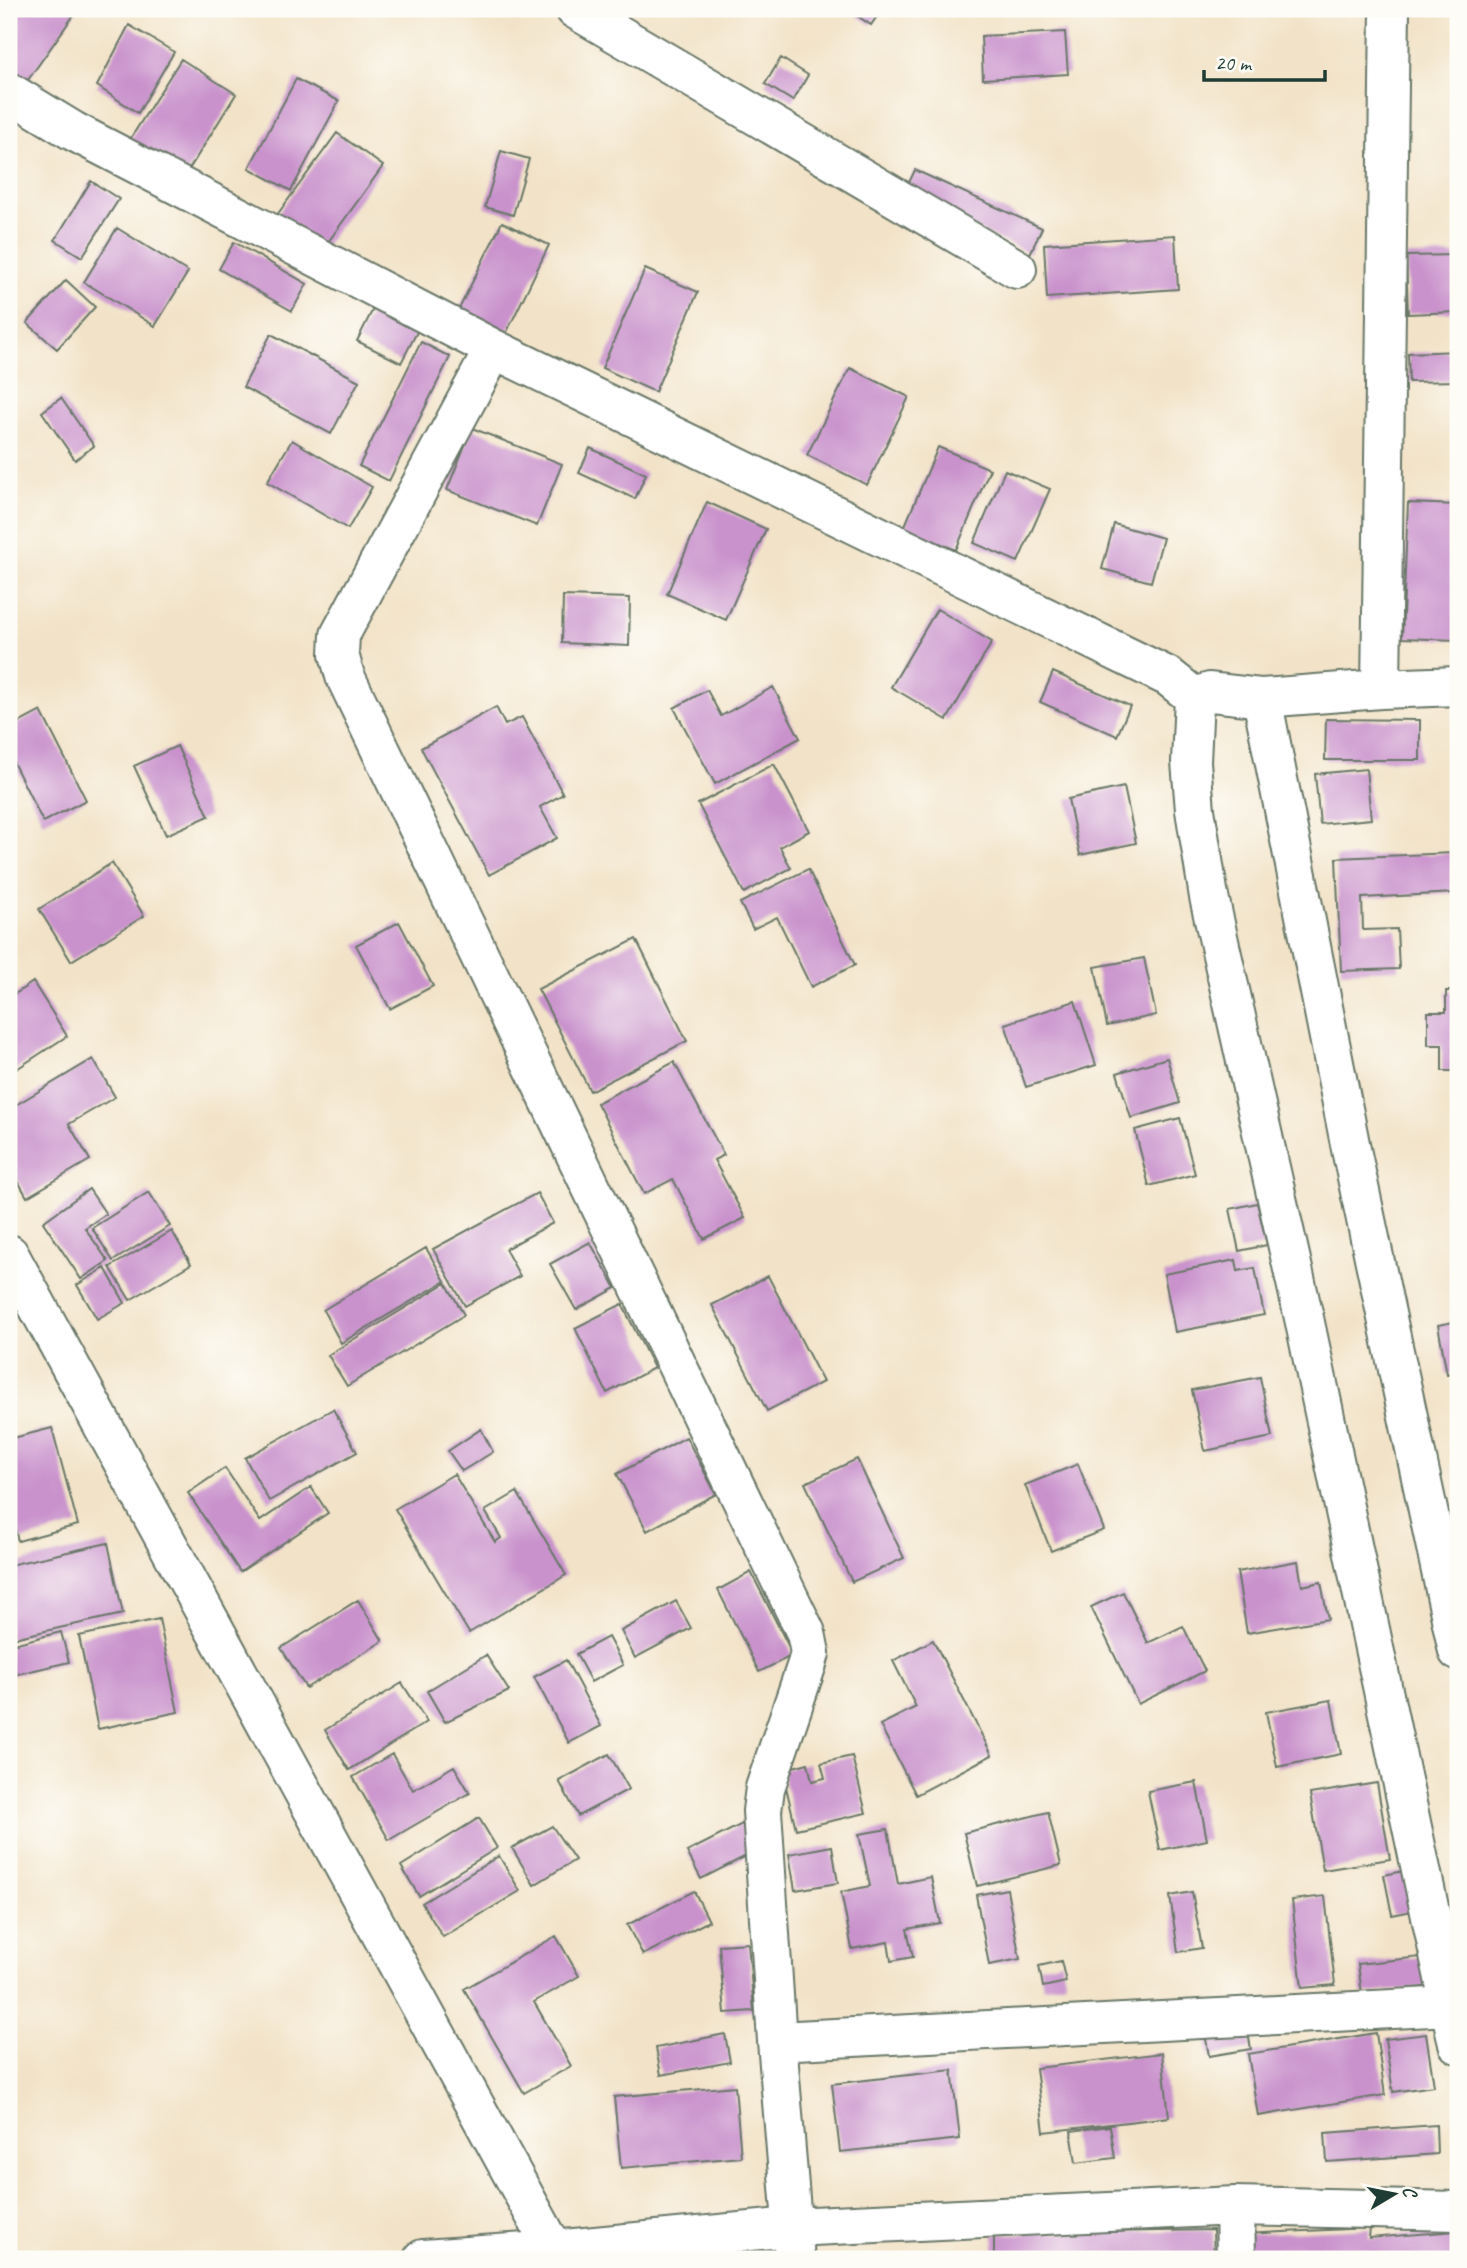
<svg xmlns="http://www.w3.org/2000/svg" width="1467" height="2268" viewBox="0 0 1467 2268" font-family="Caveat,sans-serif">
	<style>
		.building { fill: #c992cc }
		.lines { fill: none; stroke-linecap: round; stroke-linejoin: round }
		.street-casing { stroke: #697768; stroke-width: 42 }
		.street { stroke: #fff; stroke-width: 38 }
	</style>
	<rect width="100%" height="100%" fill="#fdfcf7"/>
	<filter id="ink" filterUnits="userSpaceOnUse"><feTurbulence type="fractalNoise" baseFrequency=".0143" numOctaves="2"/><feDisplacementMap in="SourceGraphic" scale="14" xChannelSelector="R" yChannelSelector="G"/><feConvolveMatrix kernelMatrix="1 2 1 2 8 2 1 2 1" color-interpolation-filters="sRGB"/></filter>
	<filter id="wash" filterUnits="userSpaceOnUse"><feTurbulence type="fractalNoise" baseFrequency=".00686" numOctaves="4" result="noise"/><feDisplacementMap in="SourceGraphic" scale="28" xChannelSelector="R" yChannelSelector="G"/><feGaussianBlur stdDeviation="1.57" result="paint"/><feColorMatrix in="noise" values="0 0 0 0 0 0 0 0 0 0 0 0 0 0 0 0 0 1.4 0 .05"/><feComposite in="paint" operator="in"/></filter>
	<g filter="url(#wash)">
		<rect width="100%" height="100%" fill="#f2e3c8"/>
		<g id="blocks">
			<path class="building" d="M15 9H78L23 87 9 76V17Z
				M847 9H882L871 25Z
				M129 25 174 52 138 113 97 86Z
				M1065 32 1068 74 983 79 981 36Z
				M781 58 808 75 793 101 765 84Z
				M181 59 236 94 183 179 127 144Z
				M296 79 339 101 291 191 249 168Z
				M337 133 383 166 323 249 277 215Z
				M501 151 529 159 513 215 485 207Z
				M915 170 1042 228 1030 254 903 195Z
				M91 181 119 199 82 257 55 240Z
				M502 222 549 245 504 338 456 315Z
				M117 228 188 272 155 326 84 282Z
				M1175 235 1178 289 1047 298 1044 244Z
				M234 242 307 284 292 311 219 269Z
				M1455 255 1457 312 1408 314 1406 256Z
				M645 269 698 292 655 392 602 368Z
				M66 280 95 307 57 349 27 323Z
				M374 307 418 330 401 363 357 341Z
				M271 334 359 381 331 434 243 387Z
				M421 342 450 357 389 481 359 466Z
				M1458 351V381L1409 382 1408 353Z
				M850 368 909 397 867 485 807 455Z
				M61 398 94 446 75 460 42 412Z
				M472 428 562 464 537 526 447 490Z
				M292 440 372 487 348 529 267 482Z
				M938 447 990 469 956 550 904 528Z
				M590 448 646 474 635 499 579 473Z
				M1005 470 1050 489 1018 562 974 543Z
				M707 502 766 529 726 620 667 594Z
				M1408 503 1458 505V640L1402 638Z
				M1114 524 1163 538 1151 582 1102 569Z
				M563 596 630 598 629 646 562 643Z
				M937 609 992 642 947 720 891 687Z
				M1053 672 1130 706 1117 736 1040 702Z
				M773 687 800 738 715 784 674 708 707 690 721 716Z
				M496 707 505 725 522 717 563 794 540 807 557 838 489 875 421 748Z
				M41 711 86 800 43 822 9 754V728Z
				M1326 719 1420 720V760H1325Z
				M177 746 209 816 166 835 134 766Z
				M774 764 809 831 780 847 791 868 744 893 698 804Z
				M1366 769 1371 819 1320 824 1315 774Z
				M1124 787 1136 843 1080 855 1068 799Z
				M1453 853 1455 893 1362 898 1363 930 1397 929 1399 969 1341 971 1336 858Z
				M112 863 144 916 71 961 39 909Z
				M808 869 855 965 811 987 777 917 753 929 740 903Z
				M399 922 433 986 390 1009 356 945Z
				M636 939 687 1041 590 1091 538 989Z
				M1144 958 1156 1015 1107 1026 1095 967Z
				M33 982 67 1036 9 1074V998Z
				M1446 991H1458V1071H1442V1045H1428V1012H1446Z
				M1075 1001 1096 1065 1026 1087 1005 1024Z
				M1167 1058 1180 1103 1131 1118 1117 1073Z
				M93 1059 115 1097 69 1124 90 1160 27 1197 9 1165V1109Z
				M674 1062 724 1155 714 1160 745 1218 704 1239 673 1179 644 1194 597 1103Z
				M1180 1118 1195 1174 1149 1186 1135 1130Z
				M89 1189 106 1214 85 1228 108 1261 81 1279 43 1222Z
				M149 1192 170 1226 113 1261 92 1228Z
				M537 1193 553 1223 505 1249 520 1276 465 1306 433 1249Z
				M1257 1203 1267 1245 1239 1251 1230 1209Z
				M172 1231 191 1264 130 1300 110 1267Z
				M590 1242 616 1288 576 1310 550 1264Z
				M426 1248 445 1281 341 1343 323 1310Z
				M1236 1260 1238 1271 1255 1268 1264 1315 1175 1332 1164 1274Z
				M105 1268 125 1303 97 1319 77 1285Z
				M768 1276 823 1382 767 1411 712 1305Z
				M446 1283 464 1315 347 1386 328 1355Z
				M622 1304 654 1368 607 1393 575 1328Z
				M1458 1321V1372L1447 1374 1438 1325Z
				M1260 1377 1272 1437 1205 1451 1192 1390Z
				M333 1409 357 1452 269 1501 245 1458Z
				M52 1428 78 1525 18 1541 9 1506V1439Z
				M481 1429 493 1452 462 1471 448 1451Z
				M686 1437 716 1494 647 1531 617 1474Z
				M857 1459 904 1558 852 1582 805 1483Z
				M1078 1464 1104 1530 1051 1551 1025 1485Z
				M225 1468 260 1521 311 1487 328 1513 240 1572 188 1493Z
				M454 1474 495 1542 501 1538 485 1511 517 1492 566 1575 469 1633 395 1509Z
				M108 1543 123 1614 9 1639V1565Z
				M1298 1561 1302 1586 1321 1582 1328 1619 1247 1633 1237 1572Z
				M751 1572 793 1655 759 1672 718 1590Z
				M1123 1592 1148 1643 1183 1626 1205 1671 1138 1704 1091 1607Z
				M358 1600 383 1641 306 1688 281 1648Z
				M676 1601 691 1628 635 1658 621 1631Z
				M159 1619 178 1712 98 1729 79 1636Z
				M61 1632 69 1662 9 1676V1645Z
				M608 1637 623 1665 591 1682 576 1654Z
				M933 1640 992 1755 916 1795 880 1725 916 1707 893 1661Z
				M486 1655 509 1691 445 1722 427 1691Z
				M566 1660 601 1726 569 1743 534 1677Z
				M402 1683 427 1722 349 1770 325 1730Z
				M1331 1700 1341 1754 1277 1767 1266 1712Z
				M392 1754 413 1790 454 1766 470 1793 389 1840 353 1777Z
				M609 1754 629 1789 578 1816 559 1781Z
				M852 1756 866 1813 796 1829 782 1770 808 1763 812 1781 825 1778 821 1763Z
				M1196 1782 1207 1840 1160 1850 1148 1791Z
				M1377 1783 1390 1859 1323 1870 1310 1794Z
				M1048 1812 1061 1865 977 1886 964 1833Z
				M479 1818 497 1848 419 1896 401 1866Z
				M742 1824 756 1851 701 1879 687 1852Z
				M552 1826 575 1860 534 1885 512 1848Z
				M888 1829 898 1884 931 1877 940 1923 907 1929 913 1957 891 1961 888 1942 852 1949 841 1892 870 1886 859 1834Z
				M832 1846 838 1883 795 1890 789 1854Z
				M499 1856 520 1891 443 1937 422 1903Z
				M1409 1870 1417 1910 1392 1915 1384 1875Z
				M1007 1889 1020 1959 989 1965 976 1895Z
				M694 1891 709 1921 643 1955 627 1925Z
				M1192 1892 1202 1948 1178 1952 1170 1896Z
				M1325 1896 1335 1985 1302 1988 1292 1900Z
				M556 1936 579 1976 534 2002 571 2066 524 2093 464 1989Z
				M748 1943 754 2011 725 2013 719 1945Z
				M1429 1956 1432 1986 1362 1994 1358 1964Z
				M1061 1961 1066 1982 1043 1987 1039 1966Z
				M1246 2021 1251 2049 1209 2056 1204 2028Z
				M1376 2033 1385 2095 1258 2116 1248 2054Z
				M725 2034 730 2062 661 2075 656 2048Z
				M1426 2034 1434 2086 1393 2092 1385 2039Z
				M1162 2053 1169 2117 1044 2132 1036 2068Z
				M952 2070 960 2139 840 2152 832 2084Z
				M735 2086 741 2157 621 2168 614 2097Z
				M1436 2125 1437 2154 1327 2162 1325 2133Z
				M1110 2126 1115 2158 1076 2163 1071 2131Z
				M1370 2228 1369 2238 1457 2231 1458 2259H1244L1243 2234Z
				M1213 2230 1214 2259H994V2234Z"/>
		</g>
	</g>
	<g filter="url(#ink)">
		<use href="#blocks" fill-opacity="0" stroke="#697768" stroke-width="2"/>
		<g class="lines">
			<g class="street-casing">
				<path id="street" d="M575 9 1017 269
					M9 92 73 131 494 349 1169 677 1194 697 1210 692 1262 698 1381 689 1458 686
					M494 349 340 635 339 654 345 676 806 1633 810 1653 807 1664 765 1788 762 1811 777 2041 795 2259
					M1381 689 1390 9
					M1194 697 1191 762 1195 810 1209 897 1304 1318 1458 2044
					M1262 698 1352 1154 1458 1651
					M9 1254 554 2250
					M777 2041 1451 2006
					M1235 2206 1236 2259
					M423 2259 554 2250 791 2227 1235 2206 1458 2211"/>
			</g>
			<use href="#street" class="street"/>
		</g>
	</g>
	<rect width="1467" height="2268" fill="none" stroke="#fdfcf7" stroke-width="35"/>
	<g transform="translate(1394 2194) rotate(80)" stroke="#fdfcf7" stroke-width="5" paint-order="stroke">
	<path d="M0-5L12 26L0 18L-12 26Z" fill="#1f3d34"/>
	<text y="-10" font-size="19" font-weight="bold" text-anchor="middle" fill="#1f3d34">С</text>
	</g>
	<path d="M1204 70v10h121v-10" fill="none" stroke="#1f3d34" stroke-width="3.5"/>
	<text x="1215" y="70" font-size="21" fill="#1f3d34" stroke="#fdfcf7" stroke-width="5" paint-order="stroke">20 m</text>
</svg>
